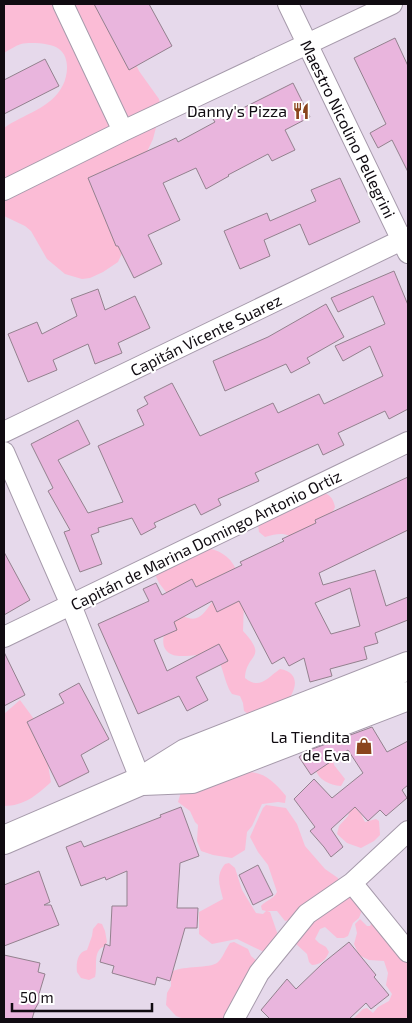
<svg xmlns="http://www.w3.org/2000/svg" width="412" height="1023" viewBox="0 0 412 1023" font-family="'Exo 2',sans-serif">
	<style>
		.green { fill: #fbbcd6 }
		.building { fill: #e9b5dd; stroke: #93818e; fill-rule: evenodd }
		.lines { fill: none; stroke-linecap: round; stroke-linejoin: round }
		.minor-casing { stroke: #a69aab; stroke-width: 22 }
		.secondary-casing { stroke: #a69aab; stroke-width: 30 }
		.minor { stroke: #fff; stroke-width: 20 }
		.secondary { stroke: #fff; stroke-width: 28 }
		.labels { text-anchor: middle; stroke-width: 4; stroke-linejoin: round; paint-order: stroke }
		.poi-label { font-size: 16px; fill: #100b11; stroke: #fff; text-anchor: end }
		.street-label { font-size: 16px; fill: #100b11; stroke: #fff }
	</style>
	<rect width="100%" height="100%" fill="#e6d9eb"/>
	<path class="green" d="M4 4H117L125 9 132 56 139 71 159 99 161 108 153 139 146 154 133 163 117 164 97 177 124 249 118 262 103 272 90 278 82 279 65 274 47 259 31 231 25 226 4 216V128C23 114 51 109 63 85 68 75 70 57 59 49 52 43 30 42 21 44 15 46 9 50 4 53Z
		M321 492C330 494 333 498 335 507L329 520 301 542C286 533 282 532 265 537L259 532 258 525Z
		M203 547C219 550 229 555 236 569L181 615C198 624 203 615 212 602L220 601 226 595 244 602 243 631C269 659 246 653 245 678 260 690 267 678 280 669 304 673 295 696 281 707 274 712 259 713 251 716L244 711 243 703 240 696 232 694C223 681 224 663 213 653 203 654 182 658 173 655 157 649 165 632 167 620 168 612 168 604 169 596L159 583 152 568Z
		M20 700 42 730 51 782C37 795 24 806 4 806V714Z
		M333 759 334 765 345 779 341 786C329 785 319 780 315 769Z
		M247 772C265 772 275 783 286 796L285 803 278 802 262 804 252 826 247 832 245 850 232 858 213 855 201 851 197 841 198 825 195 822 190 811 178 802 181 792Z
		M352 804 361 814 365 822 376 819 379 821 380 835 374 841 361 848 347 843 337 834 339 826 348 816Z
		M266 805 286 808 297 824 305 846 325 869 338 878V886L295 919 285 921 277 911H267L270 912 279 938 264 952 237 939 212 944 199 934V912L223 899C220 886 215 876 225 864L229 863 235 868 242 890 256 913 263 914 266 911 262 910 261 906C266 900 273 900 277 892L268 865 258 852 250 837 263 808Z
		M345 893 364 905 359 918 353 923 348 936 344 938H337L325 927 320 929 315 939 319 943 326 947 329 952C326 960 320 965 312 965L309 962 307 954 295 943 292 933Z
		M360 919 367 926H370L374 920 408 958V1019H353L363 1009 367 1008 373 1013 378 1007 389 1001 392 994 386 985 388 973 384 961 369 960 359 955 354 944 357 933 355 924Z
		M98 923 102 924 105 931 107 942 105 946C92 950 98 967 95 977L89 980 81 978 77 972C76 964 77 952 87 950L92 936 93 929Z
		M234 942 248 949 251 956 257 961 228 1019H184L176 1016 166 1005 167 993 171 986V978L173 971C184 966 210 968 217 963 223 958 225 950 230 943Z"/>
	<path class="building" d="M94 4H149L172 46 129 70Z
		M395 38 408 66V172L392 140 378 148 370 133 386 124 354 58Z
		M45 59 59 86 4 114V80Z
		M293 83 310 117 285 130 295 150 272 161 268 154 228 175 229 176 206 189 196 168 163 183 180 220 148 235 162 264 134 278 118 246H116L88 178 176 138 178 142 215 122 213 119 237 106 239 110Z
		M340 178 360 222 309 245 300 224 264 240 270 256 240 269 224 231 267 213 270 221 316 201 311 190Z
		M394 271 408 305V409L389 419 385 411 338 433 344 445 323 455 318 444 255 473 259 481 218 499 221 505 201 515 195 504 154 523 156 527 141 535 132 518 98 528 99 532 91 535 102 564 80 572 64 532 70 530 48 491 53 488 31 444 78 420 90 444 58 460 88 513 123 502 98 446 144 425 137 410 148 404 144 397 172 383 200 436 273 403 278 413 319 394 324 404 383 376 370 346 343 361 335 346 385 324 373 296 338 312 331 298Z
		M98 289 105 310 135 296 150 328 118 343 122 353 95 364 88 344 53 360 57 370 28 382 8 334 37 322 42 334 77 316 71 299Z
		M326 304 344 337 307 358 310 363 291 373 286 364 225 391 213 361 268 337Z
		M408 477V530L319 573 323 585 375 570 386 606 408 597V620L375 633 378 643 364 647 367 659 330 669 332 676 310 682 304 658 289 666 284 657 272 664 239 601 217 612 212 601 174 622 177 630 154 640 167 671 219 644 228 661 196 677 208 700 187 711 179 696 138 714 98 624 149 601 143 589 156 583 162 595 192 579 196 587 242 565 240 562 284 541 282 539 316 523 315 520ZM350 588 360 626 331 634 315 603Z
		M4 552 30 600 4 615Z
		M4 652 25 695 4 706Z
		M79 683 109 739 81 755 89 772 59 787 27 722 64 703 59 694Z
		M372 727 387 752 408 741V785L402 790 407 798 386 816 380 810 368 821 355 807 331 829 343 847 331 857 324 847 310 831 315 827 294 799 314 779 332 798 363 773 348 750 311 775 299 757 307 751Z
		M181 807 199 856 180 863 177 908H198L197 928H185L170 981 157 977 155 985 112 973 114 966 100 962 105 944 110 946 112 906H127V871L106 880 105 877 81 886 66 847 81 841 84 847 161 817 160 815Z
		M258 865 273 895 253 905 239 875Z
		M39 871 50 902 44 905H51L59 925 4 946V885Z
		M349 942 376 975 374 977 389 995 371 1009 366 1003 349 1019H270L261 1010 287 979 296 989 323 963Z
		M4 955 40 963 38 972 45 974 39 994V1002L35 1009 32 1019H4Z"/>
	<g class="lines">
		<g class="minor-casing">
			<path id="minor" d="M63 4 123 131
				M288 4 408 253
				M4 190 123 131 392 4
				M4 432 408 237
				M4 452 71 605 141 781
				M4 637 408 442
				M352 883 408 952
				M234 1019 259 973 307 914 352 883 408 831"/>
		</g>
		<g class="secondary-casing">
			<path id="secondary" d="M143 781 192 779 408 696
				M4 840 141 781 186 753 408 666"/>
		</g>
		<use href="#minor" class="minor"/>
		<use href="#secondary" class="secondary"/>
	</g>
	<defs>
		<g id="restaurant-bare" transform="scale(1.35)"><path d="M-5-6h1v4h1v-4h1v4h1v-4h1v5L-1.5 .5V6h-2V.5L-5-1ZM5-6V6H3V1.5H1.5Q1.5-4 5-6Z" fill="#8a441d" stroke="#fff" stroke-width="2.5" paint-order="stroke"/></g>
		<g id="shop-bare" transform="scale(1.35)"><path d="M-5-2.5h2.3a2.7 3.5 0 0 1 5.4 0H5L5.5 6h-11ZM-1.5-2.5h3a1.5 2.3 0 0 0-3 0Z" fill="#8a441d" stroke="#fff" stroke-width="2.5" paint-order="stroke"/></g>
	</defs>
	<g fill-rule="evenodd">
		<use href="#restaurant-bare" x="301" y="111"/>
		<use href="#shop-bare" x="364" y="746"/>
	</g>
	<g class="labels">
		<g class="poi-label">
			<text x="287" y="117">Danny's Pizza</text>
			<text x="350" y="743">La Tiendita<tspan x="350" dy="18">de Eva</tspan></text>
		</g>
		<g class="street-label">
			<text transform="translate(348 129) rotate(64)" y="6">Maestro Nicolino Pellegrini</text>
			<text transform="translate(206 335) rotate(-26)" y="6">Capitán Vicente Suarez</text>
			<text transform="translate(206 540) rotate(-26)" y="6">Capitán de Marina Domingo Antonio Ortiz</text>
		</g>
	</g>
	<rect width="412" height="1023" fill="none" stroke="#100b11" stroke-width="10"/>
	<path d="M12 1003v8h140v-8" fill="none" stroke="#100b11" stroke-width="2.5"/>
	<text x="20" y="1003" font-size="15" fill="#100b11" stroke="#ffffff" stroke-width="4" paint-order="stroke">50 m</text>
</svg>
